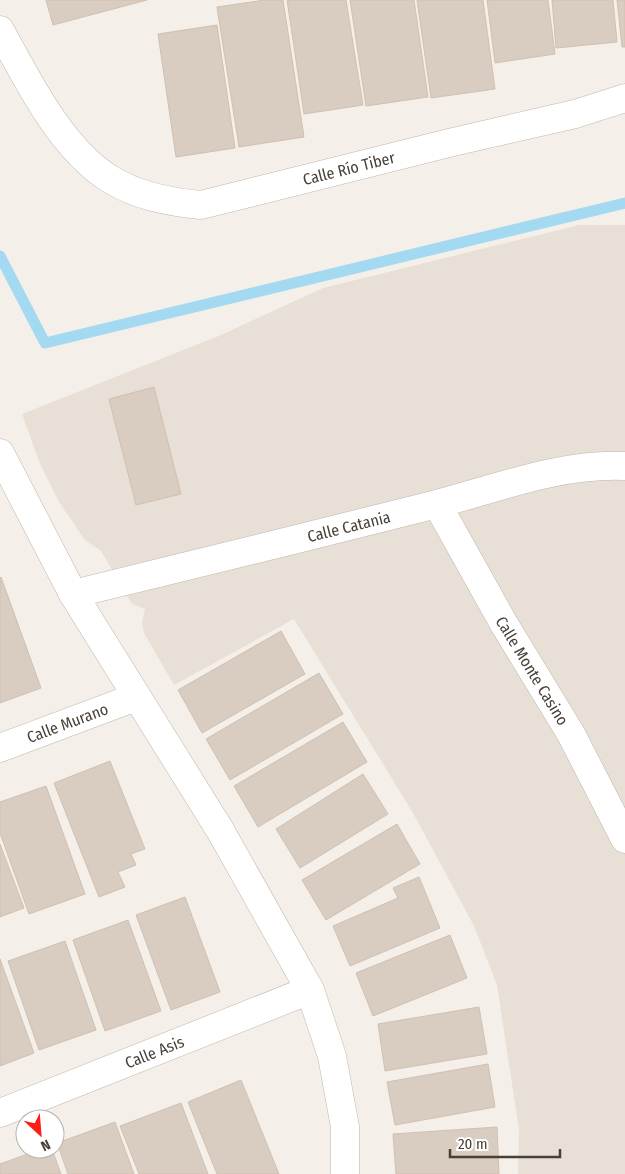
<svg xmlns="http://www.w3.org/2000/svg" width="625" height="1174" viewBox="0 0 625 1174" font-family="'Fira Sans Condensed',sans-serif">
	<style>
		.residential { fill: #e8e0d6 }
		.lines { fill: none; stroke-linecap: round; stroke-linejoin: round }
		.stream { stroke: #a3daf2; stroke-width: 11 }
		.building { fill: #d9ccc0; stroke: #d1c0b0 }
		.minor-casing { stroke: #c0b6aa; stroke-width: 29 }
		.minor { stroke: #fff; stroke-width: 28 }
		.labels { text-anchor: middle; stroke-width: 4.5; stroke-linejoin: round; paint-order: stroke }
		.street-label { font-size: 16px; fill: #483f36; stroke: #fff }
	</style>
	<rect width="100%" height="100%" fill="#f4efe8"/>
	<path class="residential" d="M579 225H625V1174H518L519 1130 497 985 474 926 413 813 294 619 174 685 144 633 142 622 145 609 132 604 101 551 85 540 59 502 40 464 22 414 221 335 323 288Z"/>
	<g class="lines">
		<path class="stream" d="M0 256 45 343 625 203"/>
	</g>
	<path class="building" d="M46 0H147L53 25Z
		M265 0H283L304 137 239 147 217 7Z
		M287 0H346L363 105 304 114Z
		M350 0H414L428 97 366 106Z
		M417 0H483L495 89 431 98Z
		M487 0H548L555 54 495 63Z
		M552 0H613L617 42 556 48Z
		M617 0H625V47H622Z
		M217 25 235 148 176 157 158 34Z
		M154 387 181 494 136 505 109 399Z
		M1 577 41 688 0 703V578Z
		M281 631 305 674 202 733 178 690Z
		M319 673 343 714 230 780 206 739Z
		M343 722 367 762 258 827 234 786Z
		M110 761 145 849 131 854 136 865 118 872 125 887 99 897 54 783Z
		M363 774 388 814 300 868 276 829Z
		M46 786 85 894 29 914 0 833V802Z
		M397 824 420 864 326 920 302 880Z
		M0 844 24 908 0 917Z
		M419 877 440 928 350 966 333 926 398 898 393 888Z
		M185 897 220 992 171 1010 136 915Z
		M128 920 161 1011 105 1031 73 940Z
		M450 935 467 978 373 1016 356 973Z
		M65 941 96 1030 39 1050 8 961Z
		M0 959 34 1053 0 1066Z
		M479 1007 487 1054 385 1071 378 1024Z
		M488 1064 495 1107 395 1125 387 1082Z
		M241 1080 279 1174H217L188 1102Z
		M181 1103 208 1174H139L120 1126Z
		M115 1122 134 1174H68L57 1143Z
		M497 1127 499 1174H396L393 1134Z
		M41 1149H52L61 1174H0V1164Z"/>
	<g class="lines">
		<g class="minor-casing">
			<g id="minor">
				<path id="s1" d="M0 30C27 79 61 149 110 179 137 196 169 202 201 205L453 142 575 114 625 98"/>
				<path d="M0 453 73 594 220 830 310 990 332 1056 345 1127V1174"/>
				<path id="s2" d="M437 504 504 624 571 734 625 839"/>
				<path id="s3" d="M73 594C194 564 316 535 437 504 498 488 561 463 625 466"/>
				<path id="s4" d="M0 748 136 697"/>
				<path id="s5" d="M0 1113 310 990"/>
			</g>
		</g>
		<use href="#minor" class="minor"/>
	</g>
	<g class="labels">
		<g class="street-label">
			<text dy="6" stroke="none"><textPath href="#s1" startOffset="435">Calle Río Tiber</textPath></text>
			<text dy="6" stroke="none"><textPath href="#s3" startOffset="284">Calle Catania</textPath></text>
			<text dy="6" stroke="none"><textPath href="#s2" startOffset="192">Calle Monte Casino</textPath></text>
			<text dy="6" stroke="none"><textPath href="#s4" startOffset="72">Calle Murano</textPath></text>
			<text dy="6" stroke="none"><textPath href="#s5" startOffset="166">Calle Asis</textPath></text>
		</g>
	</g>
	<g transform="translate(40 1134) rotate(154)"><circle r="24" fill="#ffffff" stroke="#b6b2af"/>
	<path d="M0-4L9 19L0 12L-9 19Z" fill="#fd1e16"/>
	<text y="-8" font-size="14" font-weight="bold" text-anchor="middle" fill="#483f36">N</text>
	</g>
	<path d="M450 1149v8h110v-8" fill="none" stroke="#483f36" stroke-width="2.5"/>
	<text x="458" y="1149" font-size="15" fill="#483f36" stroke="#ffffff" stroke-width="4" paint-order="stroke">20 m</text>
</svg>
